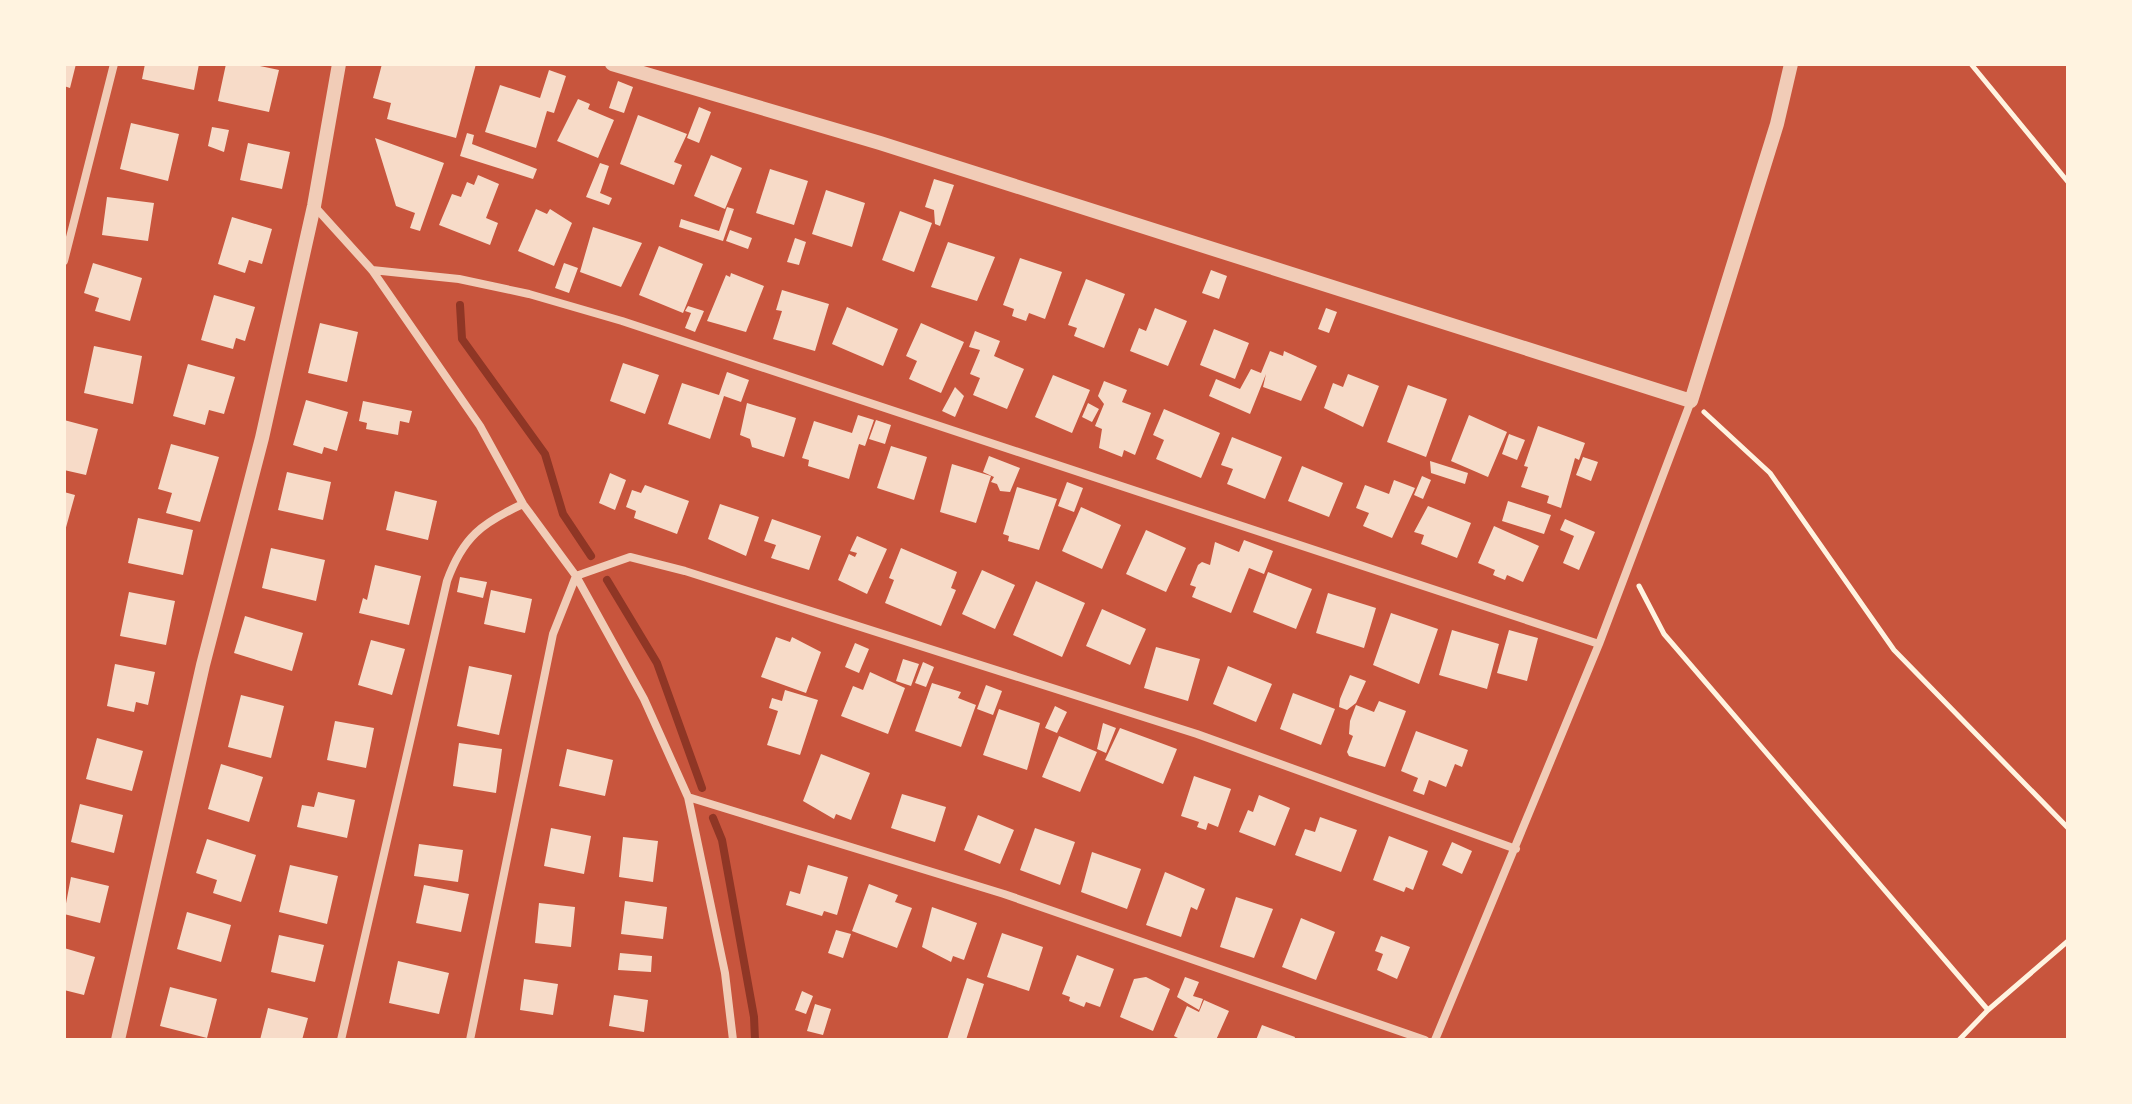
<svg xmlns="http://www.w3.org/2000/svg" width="2132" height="1104" viewBox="0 0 2132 1104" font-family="'Fira Sans',sans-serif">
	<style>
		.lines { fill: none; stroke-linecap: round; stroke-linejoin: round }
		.stream { stroke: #8f3625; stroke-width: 8 }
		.building { fill: #f7dbc8 }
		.path { stroke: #fff3e0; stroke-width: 5 }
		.minor { stroke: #f1ccb7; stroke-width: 8 }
		.tertiary { stroke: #f1ccb7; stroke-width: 14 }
	</style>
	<rect width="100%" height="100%" fill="#c8553d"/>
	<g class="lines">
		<path class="stream" d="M460 305 462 339 545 454 563 514 591 556
			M607 580 657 663 702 788
			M713 818 722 840 754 1017 755 1040"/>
	</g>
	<path class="building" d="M64 64H76L70 88 64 86Z
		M145 64H199L194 90 142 79Z
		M226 64H251L279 70 269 112 218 101Z
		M382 64H476L456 138 387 119 391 103 373 98Z
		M549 70 566 76 554 113 547 111 536 148 485 132 500 85 540 98Z
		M618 81 633 87 624 113 609 108Z
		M578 99 590 104 588 109 614 120 598 158 557 141Z
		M699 107 711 112 699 143 687 138Z
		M638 115 687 134 674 162 682 165 674 185 620 164Z
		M131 123 179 134 168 181 120 169Z
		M212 127 229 130 224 152 208 146Z
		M467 133 474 135 472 144 537 169 533 179 460 156Z
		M375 138 444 163 420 231 410 228 415 213 396 206Z
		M248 143 290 152 282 189 240 180Z
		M711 155 742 168 725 209 694 196Z
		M600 163 609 166 600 193 612 198 609 205 586 197Z
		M770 169 808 181 794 225 756 213Z
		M478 175 499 184 486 218 498 223 490 245 439 225 452 194 461 197 467 182 474 185Z
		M934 179 954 185 940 226 935 224 934 210 925 207Z
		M826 190 865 203 852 247 812 234Z
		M107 197 154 203 148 241 102 235Z
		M727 207 734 209 723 241 679 227 681 219 719 231Z
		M536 209 547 214 550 209 572 223 554 266 518 251Z
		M900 211 932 223 914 272 882 260Z
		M232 217 272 229 262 264 249 260 245 273 218 264Z
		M593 227 642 243 621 287 580 272Z
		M730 230 752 238 748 249 726 241Z
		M795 238 806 242 799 265 787 262Z
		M948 242 995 257 977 301 931 287Z
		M659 246 703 264 683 313 639 295Z
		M1020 258 1062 272 1045 319 1029 313 1026 321 1012 316 1014 309 1003 305Z
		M93 263 142 278 130 321 95 311 99 298 84 293Z
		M564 263 578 268 569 293 555 288Z
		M1211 270 1227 276 1219 299 1202 293Z
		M731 273 764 286 746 332 707 321 726 275 730 277Z
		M1086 279 1125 294 1104 348 1074 336 1077 328 1068 325Z
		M782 290 829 304 815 351 773 339 782 311 776 310Z
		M214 295 255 307 245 341 236 338 233 349 201 340Z
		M688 306 704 311 695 332 685 328 691 313 685 311Z
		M847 307 898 329 883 366 832 344Z
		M1155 308 1187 321 1168 366 1130 351 1139 328 1146 331Z
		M1326 308 1337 312 1329 333 1318 329Z
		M320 323 358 332 347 382 308 373Z
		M921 323 964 342 941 393 909 379 917 361 906 356Z
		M1214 329 1249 343 1235 379 1200 365Z
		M975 331 1000 341 994 356 1024 369 1007 409 973 395 980 378 970 374 980 350 969 347Z
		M94 346 142 356 133 404 84 393Z
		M1270 351 1283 356 1284 351 1317 366 1301 401 1263 387 1266 374 1250 414 1209 396 1216 379 1240 389 1251 369 1261 373Z
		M623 363 659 375 645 414 610 401Z
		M188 364 235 377 224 414 209 410 205 425 173 416Z
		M727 372 749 380 741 402 724 396 710 439 668 424 682 383 719 395Z
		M1348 374 1379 386 1363 427 1324 408 1333 383 1343 387Z
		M1053 375 1090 390 1072 433 1035 417Z
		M1104 381 1127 390 1122 402 1151 413 1135 455 1124 450 1122 457 1099 448 1102 429 1095 426 1104 404 1098 396Z
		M1408 385 1447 399 1426 457 1387 442Z
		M955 387 964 396 955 417 942 411Z
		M306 400 348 412 337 451 324 447 322 454 293 445Z
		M363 401 412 411 409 423 400 421 398 435 366 429 367 423 359 421Z
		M747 403 796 418 784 457 752 447 750 439 740 435Z
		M1088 403 1099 409 1092 422 1082 417Z
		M1164 409 1220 433 1201 478 1156 459 1164 440 1153 435Z
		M858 415 874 420 865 446 859 444 849 479 808 466 809 460 802 458 814 421 852 433Z
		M1469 415 1507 432 1488 477 1451 461Z
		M64 420 98 429 86 475 64 470Z
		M876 420 891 425 885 444 869 439Z
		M1538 426 1585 443 1579 460 1575 458 1561 508 1547 503 1549 496 1521 487 1528 467 1524 466Z
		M1509 434 1525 440 1517 460 1502 454Z
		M1232 437 1282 457 1265 499 1227 484 1233 469 1221 465Z
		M171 444 219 457 200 522 166 513 172 493 158 489Z
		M891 446 927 457 914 500 877 488Z
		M989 456 1020 468 1010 492 1000 491 997 484 991 482 994 477 983 472Z
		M1583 457 1598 462 1591 481 1576 475Z
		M1430 461 1468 473 1465 484 1431 473Z
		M952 464 991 476 976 523 940 512Z
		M1302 466 1343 483 1329 517 1288 501Z
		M287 472 331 482 323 520 278 510Z
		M610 473 626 480 615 510 599 503Z
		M1422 476 1431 480 1423 499 1414 495Z
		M1394 480 1415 488 1392 538 1363 526 1369 513 1356 508 1365 485 1389 494Z
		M1067 482 1083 488 1074 512 1058 506Z
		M645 485 689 501 677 534 634 518 636 511 626 507 632 490 641 493Z
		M1017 487 1057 499 1039 550 1008 541 1009 536 1003 534Z
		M395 491 437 501 428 540 386 530Z
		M64 492 75 495 65 531H64Z
		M1508 501 1551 515 1544 534 1502 521Z
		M720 504 759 517 746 556 708 539Z
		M1428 506 1471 523 1457 558 1421 544 1424 535 1414 532Z
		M1081 507 1121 525 1102 569 1062 551Z
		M138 518 193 530 183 575 128 563Z
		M772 519 821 536 809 570 771 558 776 545 764 541Z
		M1565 519 1595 532 1579 570 1563 563 1574 536 1560 530Z
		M1494 526 1539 546 1523 582 1507 575 1505 580 1493 575 1495 570 1478 563Z
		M1146 530 1186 548 1166 592 1126 574Z
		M857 536 887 549 867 594 838 580 849 554 855 557 857 553 850 551Z
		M1244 540 1273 551 1264 574 1249 568 1231 613 1192 597 1196 587 1190 585 1198 565 1202 562 1210 565 1215 542 1239 552Z
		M271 548 325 560 316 601 262 588Z
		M901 548 957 572 951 588 956 590 941 626 885 603 894 580 889 578Z
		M375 565 421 576 409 625 359 613 363 598 367 600Z
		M982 570 1015 585 995 629 962 614Z
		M1268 572 1312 589 1296 629 1253 612Z
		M460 577 487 582 483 598 457 592Z
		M1036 581 1085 603 1062 657 1013 635Z
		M491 590 532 599 525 633 484 624Z
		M129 592 175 601 166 645 120 636Z
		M1328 593 1376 608 1364 648 1316 633Z
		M1102 609 1146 629 1130 665 1086 646Z
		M1391 613 1438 629 1419 684 1373 665Z
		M245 616 303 633 292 671 234 653Z
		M1452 630 1499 644 1487 689 1439 675Z
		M1509 630 1538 638 1527 681 1497 673Z
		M776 637 790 642 792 637 821 652 806 693 761 677Z
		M371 640 405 649 392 695 358 685Z
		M855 643 869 649 859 673 845 667Z
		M1156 647 1200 659 1188 701 1144 688Z
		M903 659 919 664 911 686 896 681Z
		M923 662 934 667 926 687 915 683Z
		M115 664 155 672 148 705 136 702 134 712 107 706Z
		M469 666 512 675 499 735 457 726Z
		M1228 666 1272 684 1256 722 1213 704Z
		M870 672 905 688 888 734 841 716 853 686 863 690Z
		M1350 675 1366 681 1356 703 1347 710 1339 707 1340 699Z
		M932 683 961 692 958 698 976 705 961 747 915 731Z
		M986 685 1002 691 993 715 977 709Z
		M785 690 818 700 800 755 767 745 778 711 769 708 772 698 782 701Z
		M1293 693 1335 709 1321 745 1280 729Z
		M241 695 284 706 271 758 228 747Z
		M1379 701 1406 711 1385 767 1349 756 1347 752 1353 736 1349 734 1350 721 1356 705 1374 712Z
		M1055 706 1067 712 1057 733 1045 728Z
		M999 709 1040 723 1027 770 983 755Z
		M335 721 374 728 366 768 327 760Z
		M1103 723 1116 728 1106 753 1097 749Z
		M1120 728 1177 749 1163 784 1105 760Z
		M1416 731 1468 750 1462 767 1455 764 1446 787 1429 780 1424 795 1413 791 1418 778 1401 771Z
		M1059 736 1097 752 1080 792 1042 777Z
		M97 738 143 751 132 791 86 779Z
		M459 743 502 749 496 793 453 786Z
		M567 749 613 760 605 796 559 786Z
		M821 754 870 773 851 820 836 814 834 819 803 801Z
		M221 764 263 777 249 822 208 809Z
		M1194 776 1231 789 1218 827 1208 823 1206 830 1197 827 1199 822 1181 816Z
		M318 792 355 800 347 838 297 827 302 805 314 807Z
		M902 794 946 807 935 842 891 828Z
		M1259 795 1290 808 1275 846 1239 832 1248 810 1253 812Z
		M80 804 123 815 114 853 71 842Z
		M978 815 1014 830 1000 864 964 850Z
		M1320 817 1357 830 1341 872 1295 855 1305 829 1315 832Z
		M551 828 591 836 584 874 544 866Z
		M1035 828 1075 842 1060 885 1020 870Z
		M1389 836 1428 851 1413 890 1406 887 1404 892 1373 880Z
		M623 837 658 841 653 882 619 877Z
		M207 839 256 855 241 902 213 893 217 880 196 873Z
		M1452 842 1472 851 1462 874 1442 865Z
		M419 844 463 850 458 882 414 876Z
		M1092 852 1141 869 1127 909 1081 892Z
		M290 865 338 876 327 924 279 912Z
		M808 865 848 877 837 915 824 911 822 916 786 905 790 891 800 894Z
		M1165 872 1205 889 1197 910 1191 907 1181 937 1146 925Z
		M71 877 109 886 100 923 64 914Z
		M869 884 898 895 895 902 912 908 897 948 852 931Z
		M424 885 469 894 461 932 416 923Z
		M1236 897 1273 909 1254 958 1220 947Z
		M625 901 667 907 663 939 621 934Z
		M539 903 575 907 571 947 535 943Z
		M932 907 977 923 964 960 953 956 951 962 922 947Z
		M187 912 231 925 221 962 177 949Z
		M1301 918 1335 932 1316 980 1282 967Z
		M836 930 851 934 843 958 828 953Z
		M1002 933 1043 947 1029 991 987 977Z
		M279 935 324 945 315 982 271 972Z
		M1381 936 1410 947 1397 979 1377 970 1383 954 1375 951Z
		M64 948 95 957 84 995 64 990Z
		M620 953 652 956 651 972 618 970Z
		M1077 955 1114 969 1100 1007 1086 1002 1084 1007 1069 1001 1070 997 1062 994Z
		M398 961 449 973 439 1014 389 1003Z
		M1146 977 1170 989 1153 1031 1120 1017 1134 979Z
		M1185 977 1199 982 1193 996 1203 999 1199 1010 1177 997Z
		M967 978 984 984 966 1040H947Z
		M524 979 558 984 553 1015 520 1010Z
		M170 987 217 999 207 1038 160 1026Z
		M802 991 813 996 806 1014 795 1010Z
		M614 995 648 1000 644 1032 609 1026Z
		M1204 1000 1229 1011 1216 1040H1182L1174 1036 1187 1006 1199 1012Z
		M815 1004 831 1009 823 1035 807 1031Z
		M268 1008 308 1018 302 1040H260Z
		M1262 1025 1295 1037 1294 1040H1256Z"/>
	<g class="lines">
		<path class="path" d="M1971 64 2068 182
			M1704 412 1770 473 1894 650 2068 828
			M1639 586 1664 634 1988 1010
			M1959 1040 1988 1010 2068 941"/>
		<path class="minor" d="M315 207 372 270 480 426 523 504 576 576 644 699 688 797 725 973 733 1040
			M64 261 114 64
			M372 270 459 279 529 294 622 321 1599 644
			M576 576 630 557 685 571 1197 734 1516 849
			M688 797 1004 894 1425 1040
			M341 1040 447 581C463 537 482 523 523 504
			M470 1040 553 634 576 576
			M1435 1040 1599 644 1691 401"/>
		<path class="tertiary" d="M612 64 880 143 1691 401 1777 124 1791 64
			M118 1040 203 665 262 438 314 206 339 64"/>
	</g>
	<rect width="2132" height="1104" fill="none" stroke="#fff3e0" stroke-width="132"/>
</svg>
